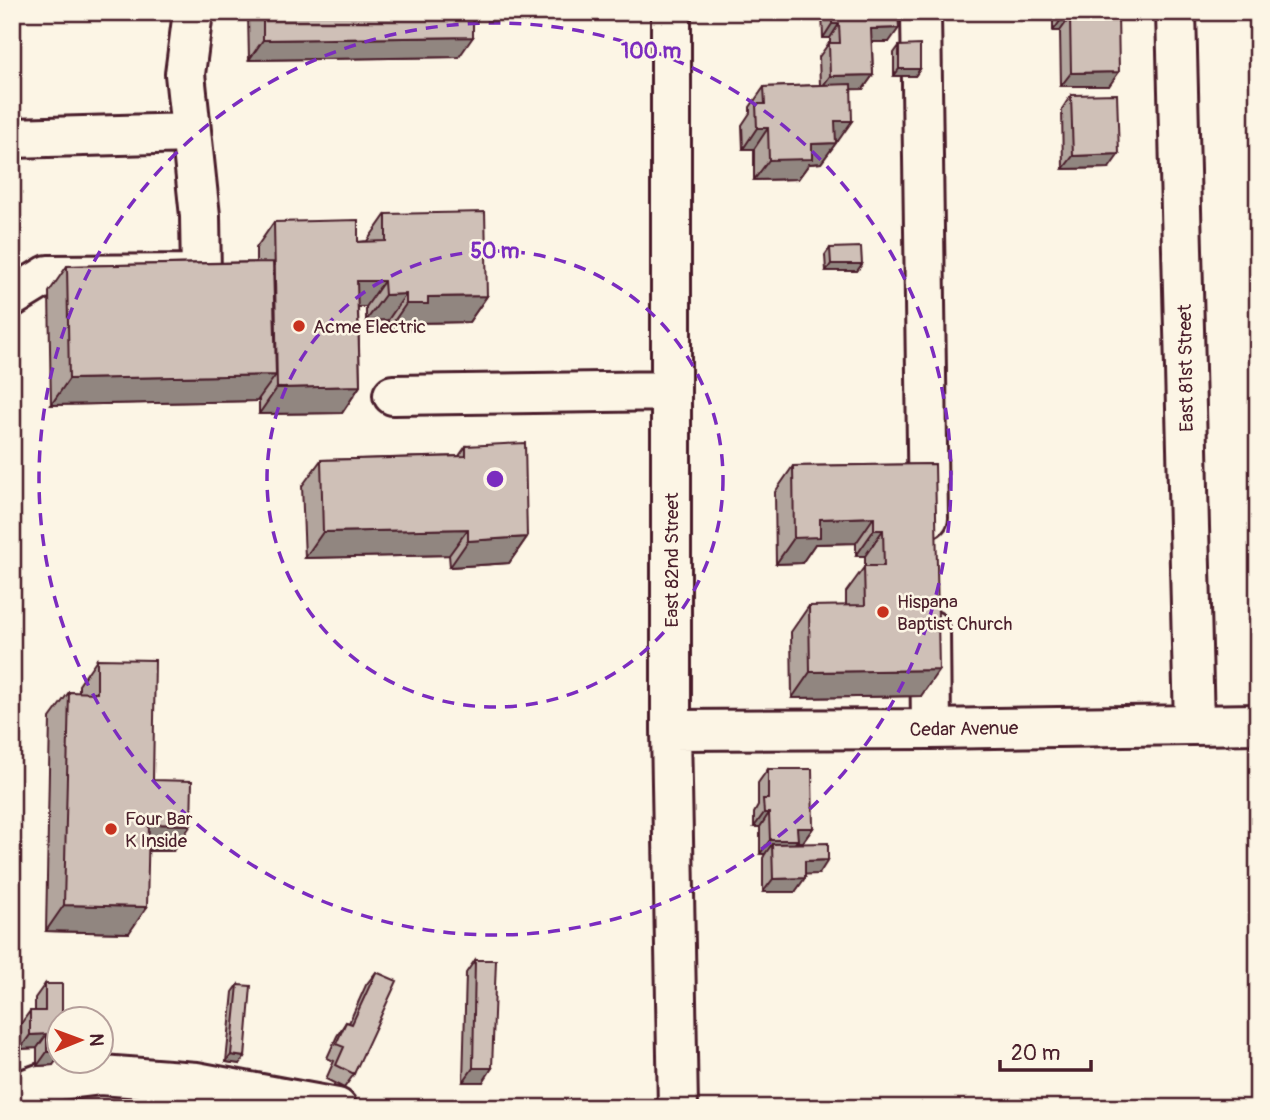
<svg xmlns="http://www.w3.org/2000/svg" width="1270" height="1120" viewBox="0 0 1270 1120" font-family="Pangolin,sans-serif">
	<style>
		.lines { fill: none; stroke-linecap: round; stroke-linejoin: round }
		.minor-casing { stroke: #4a1f2b; stroke-width: 44 }
		.minor { stroke: #fcf5e5; stroke-width: 38 }
		.wall { fill: #b2a59d; stroke: #4a1f2b; stroke-width: 2 }
		.shaded-wall { fill: #918680; stroke: #4a1f2b; stroke-width: 2 }
		.building { fill: #cfc0b7; stroke: #4a1f2b; stroke-width: 2 }
		.ring { fill: none; stroke: #7b2cbf; stroke-width: 3.5; stroke-dasharray: 12 9 }
		.poi-dot { fill: #c8321e; stroke: #fcf5e5; stroke-width: 2.5 }
		.labels { text-anchor: middle; stroke-width: 5; stroke-linejoin: round; paint-order: stroke }
		.poi-label { font-size: 19px; fill: #4a1f2b; stroke: #fcf5e5; text-anchor: start }
		.street-label { font-size: 19px; fill: #4a1f2b; stroke: #fcf5e5 }
		.centre { fill: #7b2cbf; stroke: #fcf5e5; stroke-width: 3.5 }
		.ring-label { font-size: 21px; text-anchor: middle; font-weight: bold; fill: #7b2cbf; stroke: #fcf5e5; stroke-width: 5; stroke-linejoin: round; paint-order: stroke }
	</style>
	<rect width="100%" height="100%" fill="#fcf5e5"/>
	<filter id="ink" filterUnits="userSpaceOnUse"><feTurbulence type="fractalNoise" baseFrequency=".0143" numOctaves="2"/><feDisplacementMap in="SourceGraphic" scale="14" xChannelSelector="R" yChannelSelector="G"/><feConvolveMatrix kernelMatrix="1 2 1 2 8 2 1 2 1" color-interpolation-filters="sRGB"/></filter>
	<g filter="url(#ink)">
		<g class="lines">
			<g class="minor-casing">
				<path id="minor" d="M671 12V730L678 1108
					M921 12 928 518
					M1176 12 1194 725
					M12 138 191 133
					M12 297 48 275 201 274 200 216 185 74 193 12
					M393 395 671 391
					M930 630 931 729
					M671 730 931 729 1258 724
					M12 1094 45 1082 101 1075 196 1082 337 1108"/>
			</g>
			<use href="#minor" class="minor"/>
		</g>
		<path class="wall" d="M250 12H473L459 57 249 60 248 15Z
			M822 12H898L889 42H872L873 75 863 89H851L838 141H835L836 143 821 163 809 164 798 179 754 180V149H743L742 125 750 113V107L764 87 820 85 819 57 829 43H830V38H823Z
			M1054 12H1118L1109 86H1061L1060 31H1053V14Z
			M899 46 920 69 915 76H894V53Z
			M1071 95 1109 168 1063 169 1062 109Z
			M386 214 487 296 469 322 415 323 410 330H388V320L366 321V307H358L360 386 342 413 259 414V399L257 401 51 405 49 292 67 266 256 262V248L274 222 358 242 367 241Z
			M830 248 862 264 857 271H826L825 255Z
			M466 446 527 537 509 563 450 567 449 555 305 558 302 486 321 460 459 456Z
			M935 464 921 696 792 698 791 632 809 606H846V592L865 566V556H856V543L815 544 802 563 776 564 775 492 793 466Z
			M97 659 173 851H148L129 933 46 931 50 718 69 692 79 693V685Z
			M768 769 813 828 803 842H796L795 843 819 874H805L795 892H763V858L765 854H760V827H754V813L758 806V783Z
			M475 960 483 1082H463L466 973Z
			M376 972 354 1074 344 1088 326 1079 334 1061 327 1058 337 1036 346 1022 349 1023 366 985Z
			M45 984 53 1065 37 1066V1048L20 1049V1025L30 1011H35V998Z
			M238 985 240 1064 226 1062 233 992Z
			M125 1099 146 1108H119Z"/>
		<path class="shaded-wall" d="M1063 17H1070L1060 31H1053Z
			M832 24H839L830 38H823Z
			M899 28 889 42H862L871 29Z
			M473 37 459 57 249 60 263 40Z
			M899 69H920L915 76H894Z
			M1119 72 1109 86H1061L1071 73Z
			M873 75 863 89 820 90 830 76Z
			M835 121H852L838 141H821Z
			M757 128H768L754 149H743Z
			M836 143 821 163 809 164 798 179 754 180 769 160 812 144Z
			M1119 154 1109 168 1063 169 1073 156Z
			M831 264H862L857 271H826Z
			M357 281H384L366 307H339Z
			M406 294 388 320 366 321 385 295Z
			M487 296 469 322 415 323 410 330H388L406 304 428 297Z
			M276 375 257 401 51 405 69 379Z
			M360 386 342 413 259 414 277 388Z
			M874 517 856 543 815 544 802 563 776 564 794 538 820 519Z
			M468 529 449 555 305 558 323 532Z
			M874 530H883L865 556H856Z
			M527 537 509 563 450 567 468 541Z
			M939 670 921 696 792 698 810 672Z
			M764 813H769L760 827H754Z
			M149 824 191 825 173 851 131 850Z
			M797 828H813L803 842H796L788 853 772 844 765 854H760L770 840Z
			M828 860 819 874 795 875 805 861Z
			M805 878 795 892H763L773 879Z
			M64 905 147 907 129 933 46 931Z
			M47 1034 37 1048 20 1049 30 1035Z
			M47 1052H60V1056L53 1065 37 1066Z
			M231 1055 245 1057 240 1064 226 1062Z
			M473 1068H492L483 1082H463Z"/>
		<path class="building" d="M263 12H473V37L263 40Z
			M832 12H898L899 28 871 29 873 75 830 76 829 43H840L839 24H832Z
			M1063 12H1118L1119 72 1071 73 1070 17H1063Z
			M920 45V69H899V46Z
			M851 84 852 121H835L836 143 812 144V159L769 160 768 128H757L756 104H765L764 87Z
			M1117 94 1119 154 1073 156 1071 95Z
			M485 212 487 296 428 297V304H406V294L385 295 384 281H357L360 386 277 388 274 222 358 220V242L386 241V214Z
			M861 247 862 264H831L830 248Z
			M273 262 276 375 69 379 67 266Z
			M525 443 527 537 468 541V529L323 532 321 460 466 456V446Z
			M935 464 939 670 810 672 809 606 865 605 864 566H884L883 530H874V517L820 519V537L794 538 793 466Z
			M97 659 155 660 153 780 192 781 191 825 149 824 147 907 64 905 69 692 97 693Z
			M768 769H812L813 828H797L798 840H770L769 813H764L763 799H768Z
			M828 843V860L805 861V878L773 879 772 844Z
			M475 960H496L492 1068H473Z
			M376 972 397 981 354 1074 336 1065 344 1047 336 1044 346 1022 352 1024Z
			M45 984H62V1018H60V1052H47V1034L30 1035V1011H45Z
			M238 985 251 986 245 1057 231 1055Z
			M125 1099 147 1100 146 1108H124Z
			M115 1101V1108H68V1103Z"/>
	</g>
	<g class="ring">
		<circle cx="495" cy="479" r="228"/>
		<circle cx="495" cy="479" r="456"/>
	</g>
	<g class="poi-dot">
		<circle cx="299" cy="326" r="7"/>
		<circle cx="883" cy="612" r="7"/>
		<circle cx="111" cy="829" r="7"/>
	</g>
	<g class="labels">
		<g class="poi-label">
			<text x="313" y="333">Acme Electric</text>
			<text x="897" y="608">Hispana<tspan x="897" dy="22">Baptist Church</tspan></text>
			<text x="125" y="825">Four Bar<tspan x="125" dy="22">K Inside</tspan></text>
		</g>
		<g class="street-label">
			<text transform="translate(1185 368) rotate(-91)" y="7">East 81st Street</text>
			<text transform="translate(671 560) rotate(-90)" y="7">East 82nd Street</text>
			<text transform="translate(964 728) rotate(-1)" y="7">Cedar Avenue</text>
		</g>
	</g>
	<circle cx="495" cy="479" r="10" class="centre"/>
	<g class="ring-label">
		<text x="651" y="58">100 m</text>
		<text x="495" y="258">50 m</text>
	</g>
	<rect width="1270" height="1120" fill="none" stroke="#fcf5e5" stroke-width="42"/>
	<rect x="21" y="21" width="1228" height="1078" fill="none" stroke="#4a1f2b" stroke-width="2.5" filter="url(#ink)"/>
	<g transform="translate(80 1040) rotate(89)"><circle r="33" fill="#fcf5e5" stroke="#b59f9b" stroke-width="2"/>
	<path d="M0-5L12 26L0 18L-12 26Z" fill="#c8321e"/>
	<text y="-10" font-size="19" font-weight="bold" text-anchor="middle" fill="#4a1f2b">N</text>
	</g>
	<path d="M1000 1060v10h91v-10" fill="none" stroke="#4a1f2b" stroke-width="3.5"/>
	<text x="1011" y="1060" font-size="21" fill="#4a1f2b" stroke="#fcf5e5" stroke-width="5" paint-order="stroke">20 m</text>
</svg>
